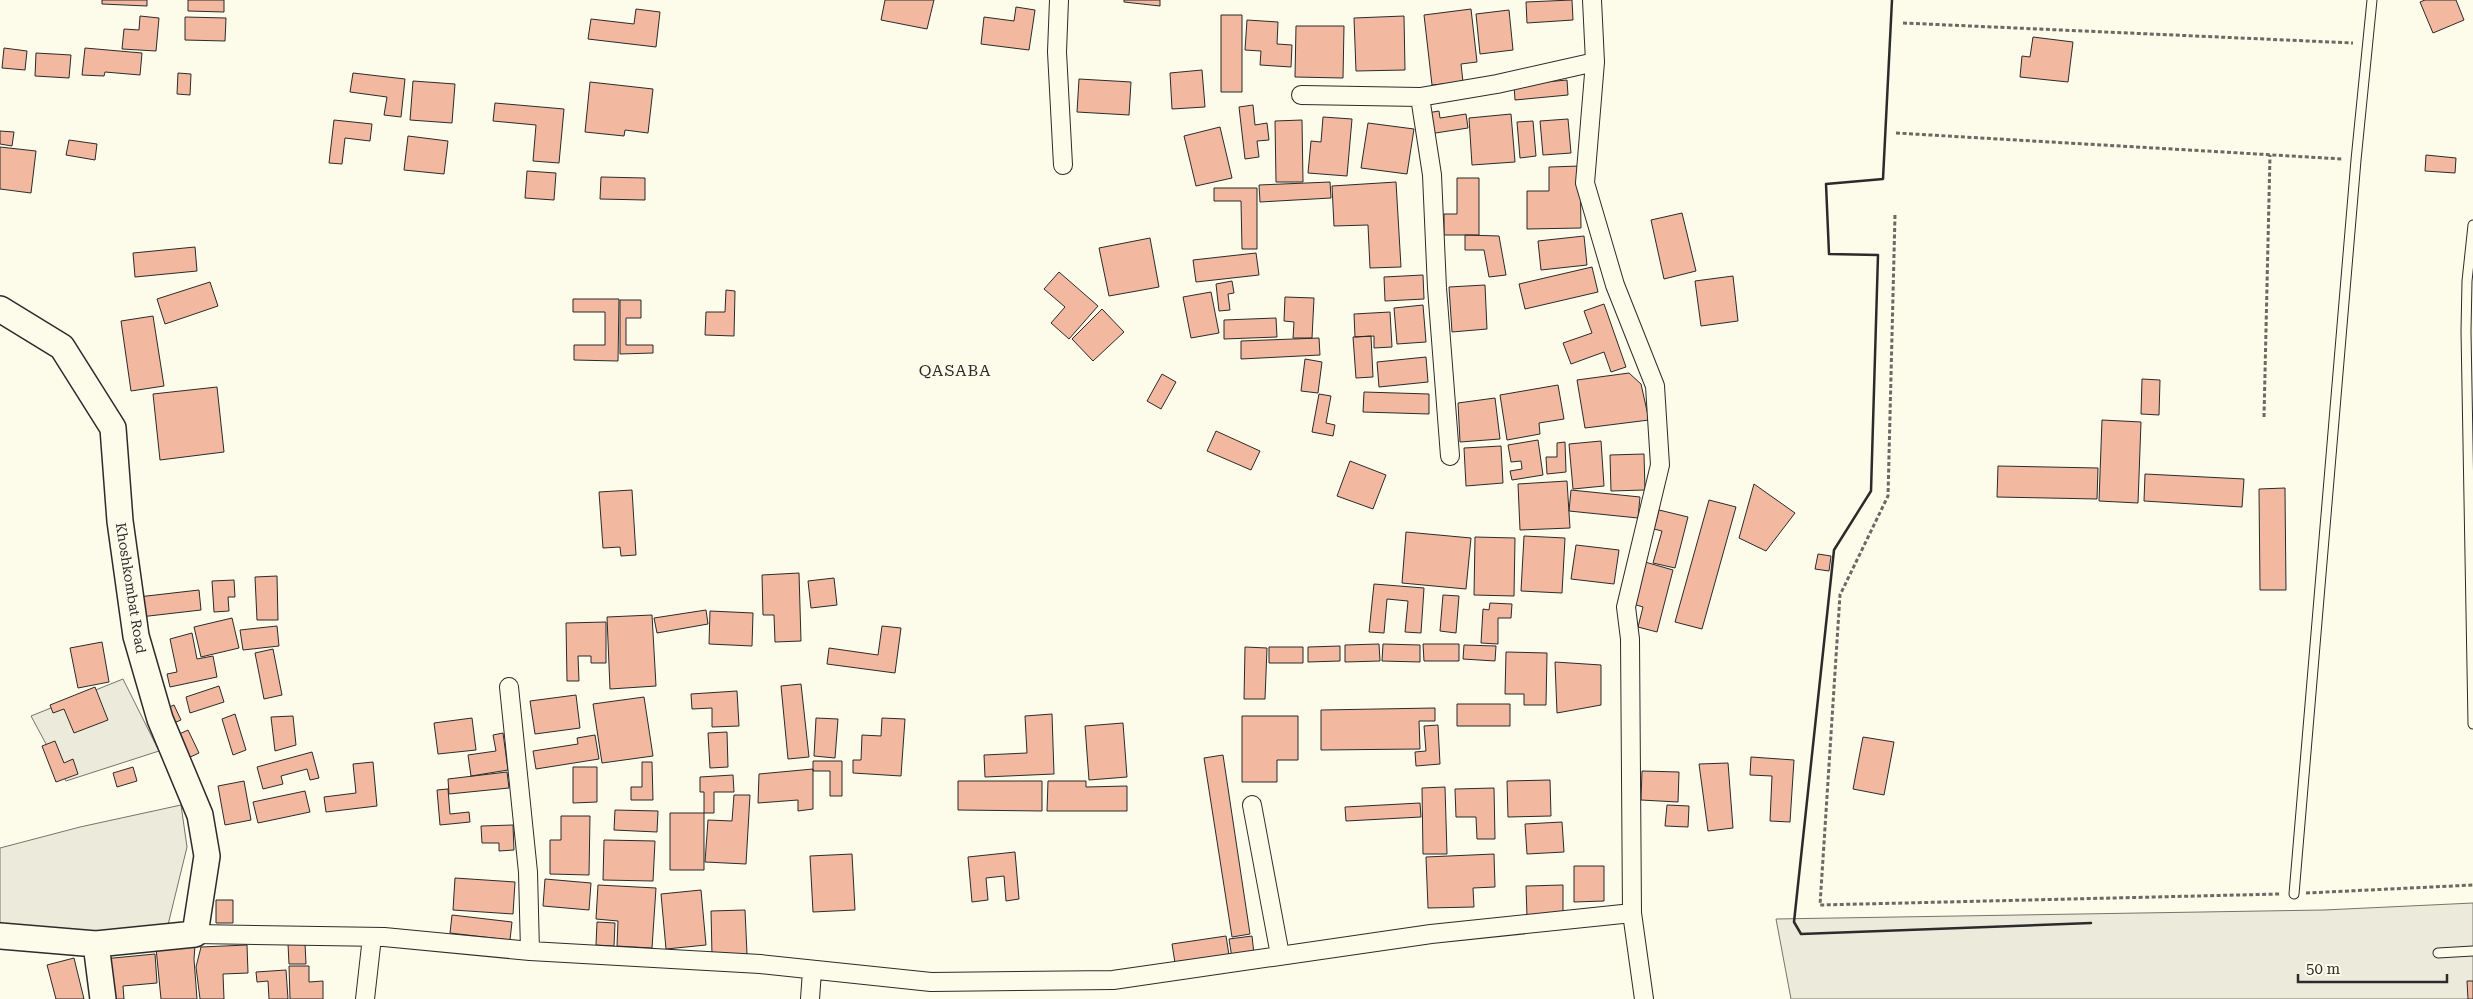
<svg xmlns="http://www.w3.org/2000/svg" width="2473" height="999" viewBox="0 0 2473 999" font-family="'Roboto Serif',serif">
	<style>
		.green { fill: #ecebdb; stroke: #74746e }
		.building { fill: #f2b8a0; stroke: #2b2b2b }
		.lines { fill: none; stroke-linecap: round; stroke-linejoin: round }
		.lane-casing { stroke: #2b2b2b; stroke-width: 11 }
		.street-casing { stroke: #2b2b2b; stroke-width: 20 }
		.secondary-casing { stroke: #2b2b2b; stroke-width: 28 }
		.path { stroke: #6a6964; stroke-width: 3; stroke-dasharray: 4 2.5; stroke-linecap: butt }
		.lane { stroke: #fdfbea; stroke-width: 9 }
		.street { stroke: #fdfbea; stroke-width: 18 }
		.secondary { stroke: #fdfbea; stroke-width: 25 }
		.wall { stroke: #2b2b2b; stroke-width: 2.5 }
		.labels { text-anchor: middle; stroke-width: 4; stroke-linejoin: round; paint-order: stroke }
		.street-label { font-size: 14px; fill: #2b2b2b; stroke: #fdfbea }
		.quarter-label { font-size: 16px; letter-spacing: 1px; fill: #2b2b2b; stroke: #fdfbea }
	</style>
	<rect width="100%" height="100%" fill="#fdfbea"/>
	<path class="green" d="M123 679 159 751 66 781 31 716Z
		M181 805 187 847 167 929 80 931 0 925V848L80 827Z
		M2473 903V999H1791L1776 919 2324 910Z"/>
	<path class="building" d="M102 0H147V6L102 4Z
		M188 0H224V12L188 11Z
		M885 0H934L927 29 881 20Z
		M1124 0H1160V6L1124 2Z
		M1572 0 1573 20 1527 23 1526 2Z
		M2425 0H2456L2464 20 2433 33 2420 2Z
		M1016 7 1035 10 1029 50 981 44 984 17 1014 21Z
		M636 9 660 12 656 47 588 39 591 19 634 24Z
		M1471 9 1477 62 1461 64 1463 82 1432 85 1424 15Z
		M1509 10 1513 50 1480 54 1476 14Z
		M1221 15H1242V92H1221Z
		M140 16 159 18 156 51 122 49 124 29 139 30Z
		M1404 16 1405 70 1356 71 1354 18Z
		M185 17 226 18 225 41 185 40Z
		M1247 20 1278 22 1277 44 1292 45 1291 67 1260 65 1261 51 1245 50Z
		M1296 26H1344L1343 78 1295 77Z
		M2033 37 2073 42 2068 82 2020 77 2022 56 2030 57Z
		M4 48 27 51 25 70 2 68Z
		M85 48 142 53 140 75 105 72 104 76 82 75Z
		M36 53 71 55 69 78 35 76Z
		M1202 70 1205 107 1172 109 1170 73Z
		M178 73 191 74 190 95 177 94Z
		M353 73 405 79 401 117 384 115 387 97 350 92Z
		M1079 79 1131 82 1129 115 1077 112Z
		M1567 80 1568 95 1515 100 1514 85Z
		M413 81 455 84 452 123 410 120Z
		M590 82 653 89 648 133 625 130 624 136 585 132Z
		M495 103 564 109 559 163 533 161 536 125 493 121Z
		M1253 105 1255 125 1267 123 1269 140 1257 141 1259 157 1245 159 1239 107Z
		M1439 111 1440 118 1466 114 1468 128 1429 134 1427 113Z
		M1511 114 1515 162 1472 165 1469 118Z
		M1323 117 1352 119 1347 176 1308 173 1311 141 1321 142Z
		M1568 119 1571 153 1543 155 1540 121Z
		M334 120 372 124 370 141 345 138 342 164 329 163Z
		M1302 120 1303 182H1276L1275 121Z
		M1533 121 1536 156 1520 158 1517 122Z
		M1368 123 1414 129 1407 174 1361 168Z
		M1220 127 1232 178 1196 186 1184 136Z
		M0 131 14 132 12 146 0 144Z
		M408 136 448 141 444 174 404 170Z
		M69 140 97 144 95 160 66 155Z
		M0 147 36 151 31 193 0 189Z
		M2426 155 2456 158 2455 173 2425 171Z
		M1580 166 1581 228 1527 229V191H1549V167Z
		M527 171 556 173 554 200 525 198Z
		M601 177 645 178V200L600 199Z
		M1457 178H1479V235H1444V214H1457Z
		M1330 182 1331 198 1260 202 1259 185Z
		M1396 182 1401 267 1370 268 1368 225 1334 226 1332 186Z
		M1214 188H1257V249H1242L1241 201H1214Z
		M1682 213 1696 271 1664 279 1651 220Z
		M1465 235 1499 236 1506 275 1489 277 1484 250H1465Z
		M1584 236 1587 265 1541 270 1538 241Z
		M1150 238 1159 287 1109 296 1099 248Z
		M195 247 197 271 135 277 133 253Z
		M1256 253 1259 275 1196 282 1193 260Z
		M1592 267 1598 292 1525 309 1519 284Z
		M1059 272 1098 306 1069 339 1051 323 1065 307 1044 289Z
		M1423 275 1424 299 1385 301 1384 277Z
		M1733 276 1738 321 1701 326 1695 281Z
		M1232 281 1234 293 1228 294 1230 310 1219 311 1216 284Z
		M210 282 218 306 165 324 157 299Z
		M1485 285 1487 329 1452 332 1449 287Z
		M726 290 735 291 734 336 705 335 706 312H725Z
		M1211 292 1219 333 1191 338 1183 297Z
		M1285 297 1314 298 1312 338H1293L1294 322 1284 321Z
		M573 299H619L618 361 574 360V345H605V312H573Z
		M620 300H641V318H626V345H653V353L620 354Z
		M1604 304 1626 367 1611 372 1604 352 1571 364 1563 343 1592 333 1584 311Z
		M1423 305 1426 342 1397 344 1394 308Z
		M1102 309 1124 332 1093 361 1072 339Z
		M1390 312 1392 347 1374 348V336L1355 337 1354 314Z
		M153 316 164 386 131 391 121 321Z
		M1276 318 1277 337 1224 339V320Z
		M1371 336 1373 377 1356 378 1353 337Z
		M1319 338 1320 355 1241 359V341Z
		M1426 357 1428 382 1379 387 1377 362Z
		M1305 359 1322 362 1318 393 1301 391Z
		M1629 373 1641 384 1649 420 1585 428 1577 380Z
		M1162 374 1176 382 1161 409 1147 401Z
		M2142 379 2160 380 2159 415 2141 414Z
		M1558 385 1564 419 1539 423 1540 434 1507 440 1500 395Z
		M217 387 224 452 160 460 153 394Z
		M1364 392 1429 394V414L1363 412Z
		M1319 394 1331 396 1326 423 1335 425 1333 436 1312 432Z
		M1495 398 1500 439 1460 442 1458 403Z
		M2102 420 2141 422 2138 503 2099 501Z
		M1216 431 1260 451 1251 470 1207 451Z
		M1538 440 1543 475 1512 480 1510 471 1522 469 1521 461 1511 462 1508 445Z
		M1601 441 1604 486 1573 489 1569 444Z
		M1565 442 1566 472 1547 474 1546 457H1557V443Z
		M1501 446 1503 483 1466 486 1464 448Z
		M1644 454 1645 490 1611 491 1610 455Z
		M1350 461 1386 475 1373 509 1337 496Z
		M1998 466 2098 468 2097 499 1997 497Z
		M2145 474 2244 479 2242 507 2144 501Z
		M1567 481 1570 528 1520 530 1518 484Z
		M1754 484 1795 513 1766 551 1739 538Z
		M2285 488 2286 590H2260L2259 489Z
		M632 490 636 555 621 556 620 547 603 548 599 492Z
		M1571 490 1640 497 1638 518 1569 511Z
		M1709 500 1736 507 1702 629 1675 622Z
		M1659 510 1688 517 1675 568 1653 563 1662 531 1654 529Z
		M1406 532 1471 538 1466 589 1402 583Z
		M1524 536 1565 538 1562 593 1521 591Z
		M1475 537 1515 538 1514 596 1474 595Z
		M1576 545 1619 550 1614 584 1571 579Z
		M1818 554 1831 556 1829 571 1815 569Z
		M1645 562 1673 570 1657 632 1638 627 1643 607 1633 604Z
		M799 573 801 641 775 642 774 615H763L762 575Z
		M277 576 278 620H257L255 577Z
		M834 578 837 605 811 608 808 581Z
		M234 580 235 597H228L229 611 214 612 212 581Z
		M1374 584 1424 588 1421 633 1405 632 1408 601 1387 599 1384 633 1369 632Z
		M199 590 201 610 140 617 138 597Z
		M1443 595 1459 596 1456 633 1440 631Z
		M1490 603 1512 604 1511 618H1498V644L1481 643 1483 609 1489 610Z
		M706 610 708 624 657 633 654 618Z
		M710 611 753 613 752 646 709 644Z
		M652 615 656 686 610 689 607 617Z
		M232 618 239 648 201 657 194 627Z
		M606 622V663H591V656H578L579 681H567L566 623Z
		M277 626 279 646 243 650 240 630Z
		M882 626 901 628 895 673 827 664 829 648 878 655Z
		M192 633 197 659 213 656 217 677 170 687 167 674 177 672 170 639Z
		M102 642 109 682 78 688 70 648Z
		M1379 644 1380 661 1345 662V645Z
		M1383 644 1420 645V662L1382 661Z
		M1423 644H1459V661H1424Z
		M1464 645 1496 646 1495 661 1463 659Z
		M1340 646V661L1308 662V647Z
		M1245 647 1267 648 1265 699H1244Z
		M1269 647H1303V663H1269Z
		M273 649 282 695 264 699 255 653Z
		M1506 652 1547 653 1546 705H1524V694H1505Z
		M1555 662 1601 665V705L1557 713Z
		M801 684 809 757 788 759 781 686Z
		M219 686 224 702 190 713 186 697Z
		M95 687 108 720 74 733 64 709 53 713 50 705Z
		M737 691 739 726 712 727V708L692 709 691 694Z
		M576 695 580 728 535 734 530 701Z
		M644 697 653 756 602 763 593 704Z
		M1457 704H1510V726H1457Z
		M174 705 181 720 169 725 162 710Z
		M1435 708V721H1419L1420 749 1321 750V710Z
		M235 714 246 750 233 755 222 719Z
		M1052 714 1054 774 985 777 984 755 1027 753 1025 716Z
		M293 716 296 745 275 751 271 717Z
		M1242 716H1298V760H1277V782H1242Z
		M472 718 476 750 438 754 434 723Z
		M816 718 838 719 835 758 814 756Z
		M882 718 905 719 901 776 853 773V760H861L862 735 881 736Z
		M1123 723 1127 777 1089 780 1085 726Z
		M1438 725 1440 764 1416 766 1415 752 1426 751 1424 726Z
		M188 730 199 753 186 759 175 736Z
		M727 732 728 767 710 768 708 733Z
		M503 733 508 770 471 776 468 755 496 751 493 735Z
		M595 735 599 759 536 769 533 751 578 744 577 738Z
		M1863 737 1894 742 1884 795 1853 789Z
		M55 741 64 763 73 759 78 774 56 782 42 746Z
		M312 752 319 778 310 780 307 769 281 776 283 784 263 789 257 767Z
		M1223 755 1250 934 1232 937 1204 758Z
		M1751 757 1794 760 1790 822 1770 821 1772 776 1750 775Z
		M813 761H842V796H830V771H813Z
		M373 762 377 806 326 812 324 797 356 793 353 764Z
		M642 762H652L653 800H631V787H642Z
		M1728 763 1733 828 1708 831 1699 764Z
		M133 767 137 781 117 787 113 773Z
		M573 767H597V802L573 803Z
		M813 769V809L798 811V800L758 803 759 774Z
		M1642 771 1679 772 1678 802 1641 800Z
		M507 772 509 788 449 794 448 779Z
		M733 775 734 792H714V813H704V792H700V777Z
		M1550 780 1551 816 1508 817 1507 781Z
		M244 781 251 820 225 825 218 786Z
		M958 781H1042V811L958 810Z
		M1048 781H1086V787L1127 786V811H1047Z
		M1445 787 1447 854H1423L1422 788Z
		M1494 788 1495 839H1477L1476 817H1456L1455 789Z
		M448 789 450 814 469 812 470 822 440 825 437 790Z
		M305 791 310 812 258 823 253 802Z
		M734 795H750L746 864 705 862 708 820 732 821Z
		M1420 803 1421 817 1346 821 1345 807Z
		M1667 805 1689 806 1688 827 1665 826Z
		M615 810 658 811 657 832 614 830Z
		M670 813H704V870H670Z
		M561 816H590L589 875 550 874V840H561Z
		M1562 822 1564 852 1527 854 1525 824Z
		M513 825 514 850 499 851V843H482L481 826Z
		M604 840 655 841 653 881 603 880Z
		M1015 852 1019 899 1006 901 1004 876 986 878 988 900 972 902 968 857Z
		M852 854 855 910 813 912 810 856Z
		M1494 854 1495 887 1473 888 1474 907 1428 908 1426 857Z
		M1574 866H1604V901L1574 902Z
		M455 878 515 882 513 914 453 910Z
		M545 879 591 883 589 910 543 906Z
		M598 885 656 888 652 948 617 946 618 921 596 919Z
		M1563 885V917H1527L1526 886Z
		M701 890 706 945 666 949 661 894Z
		M216 900H233V923H216Z
		M745 910 747 954 712 955 711 911Z
		M452 915 512 922 510 940 450 933Z
		M597 922 615 923 614 946 596 945Z
		M1226 936 1229 955 1175 963 1172 944Z
		M1252 936 1254 954 1232 958 1229 939Z
		M305 943 306 964H289L288 944Z
		M195 945 194 959 197 999H161L156 948Z
		M247 945 248 973 223 974 224 999H200L196 967 201 947Z
		M155 954 157 983 123 986 124 999H106L103 959Z
		M74 958 84 999H56L47 965Z
		M289 966H309V982L323 981V999H290Z
		M286 970 288 999H269L268 981 257 982 256 972Z
		M2467 981H2473V999H2468Z"/>
	<g class="lines">
		<g class="lane-casing">
			<path id="lane" d="M2473 225 2467 281 2466 331 2473 724
				M2294 894 2356 160 2372 0
				M2438 953 2473 951"/>
		</g>
		<g class="street-casing">
			<path id="street" d="M1059 0 1057 52 1063 165
				M1301 95 1420 97 1497 84 1595 62
				M1420 97 1432 175 1437 288 1450 456
				M509 687 528 872 530 951
				M1252 805 1280 955
				M1632 913 1644 999
				M195 934 384 937 530 951 760 964 931 982 1113 980 1431 934 1632 913 1630 639 1626 607 1660 465 1655 386 1615 285 1585 183 1595 62 1592 0
				M365 999 372 937
				M810 999 812 971"/>
		</g>
		<g class="secondary-casing">
			<path id="secondary" d="M0 309 62 347 113 428 120 521 136 636 160 719 200 815 207 856 195 934 96 944 0 936
				M96 944 103 999"/>
		</g>
		<path class="path" d="M1903 23 2353 43
			M1896 133 2343 159
			M1895 215 1888 496 1840 595 1820 905 2280 894
			M2264 417 2270 155
			M2306 893 2473 885"/>
		<use href="#lane" class="lane"/>
		<use href="#street" class="street"/>
		<use href="#secondary" class="secondary"/>
		<path class="wall" d="M1892 0 1883 179 1826 184 1829 254 1878 255 1871 491 1834 550 1794 922 1801 934 2091 923"/>
	</g>
	<g class="labels">
		<g class="street-label">
			<text transform="translate(131 588) rotate(81)" y="5">Khoshkombat Road</text>
		</g>
		<g class="quarter-label">
			<text x="955" y="376">QASABA</text>
		</g>
	</g>
	<path d="M2298 974v8h149v-8" fill="none" stroke="#2b2b2b" stroke-width="2.5"/>
	<text x="2306" y="974" font-size="15" fill="#2b2b2b" stroke="#fdfbea" stroke-width="4" paint-order="stroke">50 m</text>
</svg>
